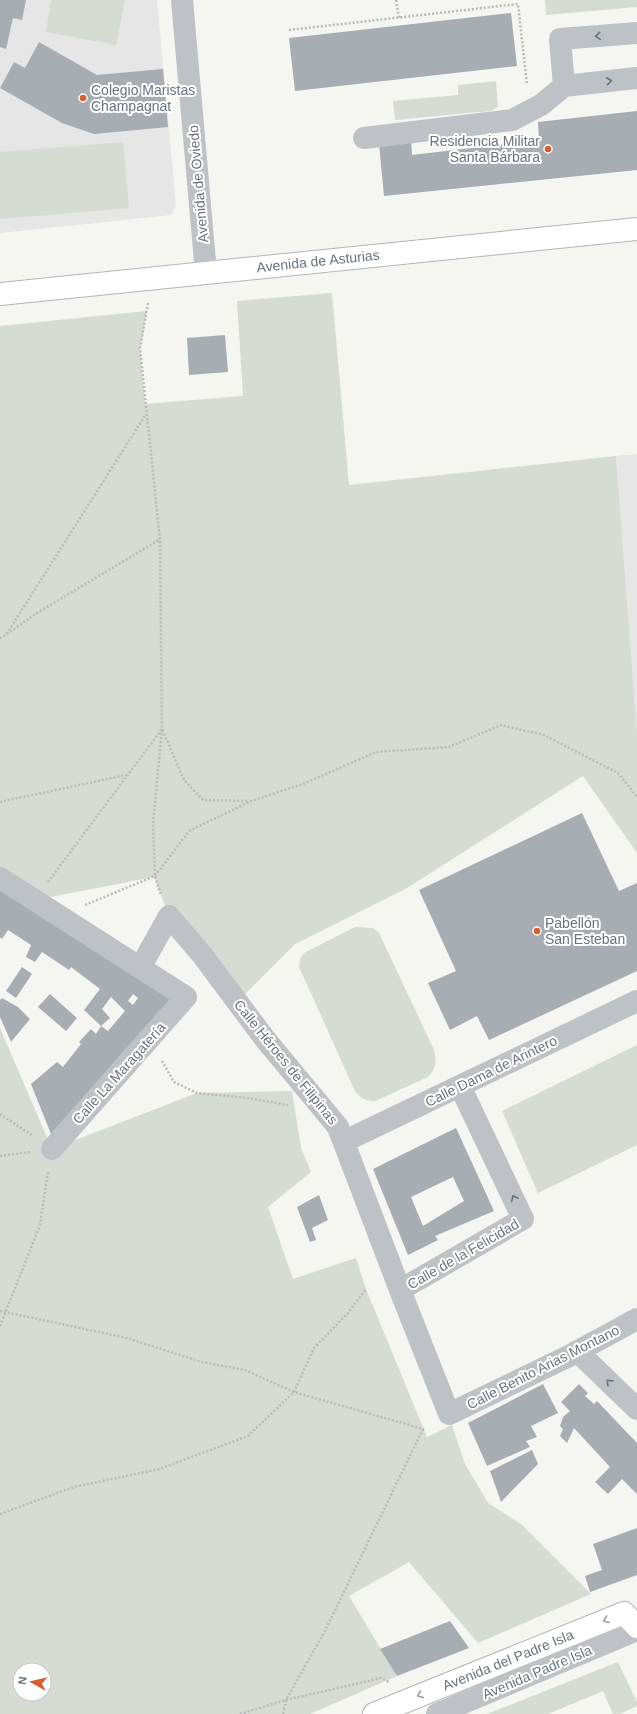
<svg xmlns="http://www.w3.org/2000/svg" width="637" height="1714" viewBox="0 0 637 1714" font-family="Arial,sans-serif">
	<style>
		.built { fill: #e5e6e5 }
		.green { fill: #d6dbd3; fill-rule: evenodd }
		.building { fill: #a7adb3; fill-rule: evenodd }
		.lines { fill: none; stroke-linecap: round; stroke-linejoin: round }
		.major-casing { stroke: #b2b5b9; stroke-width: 24 }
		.path { stroke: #b8babd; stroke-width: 2.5; stroke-dasharray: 2 2; stroke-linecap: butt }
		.minor { stroke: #bec1c5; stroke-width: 22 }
		.major { stroke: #fff; stroke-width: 22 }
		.oneway { stroke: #667380 }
		.oneway2 { stroke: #949da6 }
		.poi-dot { fill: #d65f30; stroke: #fff; stroke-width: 1.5 }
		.labels { text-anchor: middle; stroke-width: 4; stroke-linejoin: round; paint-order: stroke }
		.poi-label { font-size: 14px; fill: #667380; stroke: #fff; text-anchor: start }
		.street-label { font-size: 14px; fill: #667380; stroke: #fff }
	</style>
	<rect width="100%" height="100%" fill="#f5f5f1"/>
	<path class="built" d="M0 0H157L176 206 171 215 0 233Z
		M637 454V733L616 456Z"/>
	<path class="green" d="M51 0H125L116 45 46 32Z
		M545 0H637V7L546 15Z
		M496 81 498 107 490 111 395 120 393 101 458 95V85Z
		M123 142 129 208 0 219V152Z
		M332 293 349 485 616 456 637 733V853L583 776 407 888 295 944 237 1002 169 916 154 877 35 900 0 878V326L147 311 140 348 145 404 243 396 237 301Z
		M355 927 373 928 379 933 434 1050C437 1062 436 1068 428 1077L375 1101C366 1101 361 1099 355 1091L299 967 300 959 304 953Z
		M0 1028 52 1149 197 1093 292 1091 301 1148 311 1172 268 1207 293 1279 356 1258 366 1289 427 1437 452 1425 465 1464 488 1503 521 1524 591 1594 478 1643 409 1562 349 1596 397 1676 310 1714H0ZM20 1670H44V1694H20Z
		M637 1045V1145L538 1193 502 1111Z
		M618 1662 637 1702V1706L620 1714H613L603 1691 548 1714H487Z"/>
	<path class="building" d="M0 0H26L22 20 13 18 6 49 0 47Z
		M511 13 517 66 295 91 289 38Z
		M39 42 97 75 163 69 168 127 94 134 62 123 0 88 14 62 25 68Z
		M637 111V170L384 196 379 144 411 140 412 155 539 140 538 122Z
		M225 335 228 372 189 375 187 338Z
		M582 813 619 891 637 883V971L489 1040 477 1016 450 1030 428 983 456 971 419 890Z
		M0 885 172 997 51 1134 31 1084 57 1062 63 1067 81 1044 79 1042 91 1029 96 1034 101 1026 108 1031 125 1011 111 997 102 1009 110 1018 101 1026 84 1010 100 989 71 967 69 970 42 952 35 962 26 957 31 945 8 930 2 939 0 937ZM133 994 138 998 133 1005 128 1001Z
		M22 967 32 974 16 998 6 991Z
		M50 994 77 1018 66 1031 38 1007Z
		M2 998 18 1007 30 1019 11 1042 0 1017V1000Z
		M456 1128 494 1211 435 1236 438 1240 408 1255 373 1169ZM453 1177 464 1201 423 1226 411 1197Z
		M319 1195 328 1220 312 1228 316 1240 310 1242 297 1207Z
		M543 1384 558 1413 531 1426 537 1437 526 1441 530 1447 487 1466 468 1423Z
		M579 1384 588 1393 585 1396 594 1404 597 1401 637 1443V1494L622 1479 608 1494 595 1482 610 1467 574 1428 567 1443 560 1436 563 1429 560 1426 563 1417 570 1411 561 1402Z
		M532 1450 538 1464 501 1502 490 1471Z
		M637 1528V1575L590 1592 585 1576 602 1570 593 1544Z
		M450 1621 469 1648 397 1676 380 1649Z"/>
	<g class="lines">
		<g class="major-casing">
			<path id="major" d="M0 294 637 229
				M374 1714 624 1613 637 1627"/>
		</g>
		<path class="path" d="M396 0 399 18
			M289 30 518 4 527 84
			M148 303 140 348 160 540 162 729 153 823 155 876 161 895
			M7 634 37 613 159 540
			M0 638 6 635 146 414
			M0 802 126 775
			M48 882 162 729 184 780 203 800 249 801
			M85 905 155 876 189 831 251 801 303 784 376 752 449 747 501 725 544 735 618 773 637 797
			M162 1061 174 1082 197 1093 248 1098 288 1105
			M0 1114 33 1136
			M0 1156 30 1152
			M0 1311 127 1338 202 1362 245 1370 294 1392 423 1429 325 1631 286 1700 283 1714
			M0 1326 40 1225 48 1171
			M0 1514 74 1487 159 1469 248 1436 294 1392 314 1348 348 1313 366 1289
			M240 1714 286 1700 381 1678 389 1682"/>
		<path class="minor" d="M182 0 206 273
			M637 33 560 39 564 86 637 78
			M364 138 512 120 541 105 564 86
			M0 878 186 997 52 1149
			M140 968 169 916 203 956 265 1039 338 1127 400 1290 449 1414 569 1356 637 1319
			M345 1141 637 1001
			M400 1290 523 1219 460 1086
			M577 1351 637 1409
			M437 1714 637 1630"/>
		<use href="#major" class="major"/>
	</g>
	<defs><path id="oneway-chevron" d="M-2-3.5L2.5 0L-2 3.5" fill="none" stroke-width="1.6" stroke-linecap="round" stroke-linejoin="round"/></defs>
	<g class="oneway">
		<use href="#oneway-chevron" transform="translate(598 36) rotate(175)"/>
		<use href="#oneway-chevron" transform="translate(609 81) rotate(-6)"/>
		<use href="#oneway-chevron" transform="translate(514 1198) rotate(-116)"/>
		<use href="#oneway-chevron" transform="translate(609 1382) rotate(-136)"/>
	</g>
	<g class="oneway2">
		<use href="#oneway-chevron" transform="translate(606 1620) rotate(158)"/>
		<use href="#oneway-chevron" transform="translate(420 1695) rotate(158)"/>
	</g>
	<g class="poi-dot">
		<circle cx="83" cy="98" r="4"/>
		<circle cx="548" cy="149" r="4"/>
		<circle cx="537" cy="931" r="4"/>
	</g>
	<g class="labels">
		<g class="poi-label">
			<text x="91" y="95">Colegio Maristas<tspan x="91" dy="16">Champagnat</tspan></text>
			<text x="540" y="146" text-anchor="end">Residencia Militar<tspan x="540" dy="16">Santa Bárbara</tspan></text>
			<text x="545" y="928">Pabellón<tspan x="545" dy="16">San Esteban</tspan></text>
		</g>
		<g class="street-label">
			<text transform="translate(198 184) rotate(-95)" y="5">Avenida de Oviedo</text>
			<text transform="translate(318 261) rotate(-6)" y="5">Avenida de Asturias</text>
			<text transform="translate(286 1062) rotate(51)" y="5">Calle Héroes de Filipinas</text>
			<text transform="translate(491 1071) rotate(-26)" y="5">Calle Dama de Arintero</text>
			<text transform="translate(119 1073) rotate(-48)" y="5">Calle La Maragatería</text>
			<text transform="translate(463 1254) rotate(-30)" y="5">Calle de la Felicidad</text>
			<text transform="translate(543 1367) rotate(-27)" y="5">Calle Benito Arias Montano</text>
			<text transform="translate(508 1660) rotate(-22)" y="5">Avenida del Padre Isla</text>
			<text transform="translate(537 1672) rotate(-23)" y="5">Avenida Padre Isla</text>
		</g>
	</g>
	<g transform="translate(32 1682) rotate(278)"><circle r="19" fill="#ffffff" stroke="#c2c7cc"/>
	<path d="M0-3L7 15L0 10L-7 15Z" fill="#d65f30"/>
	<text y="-6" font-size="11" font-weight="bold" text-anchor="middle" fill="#667380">N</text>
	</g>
</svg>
